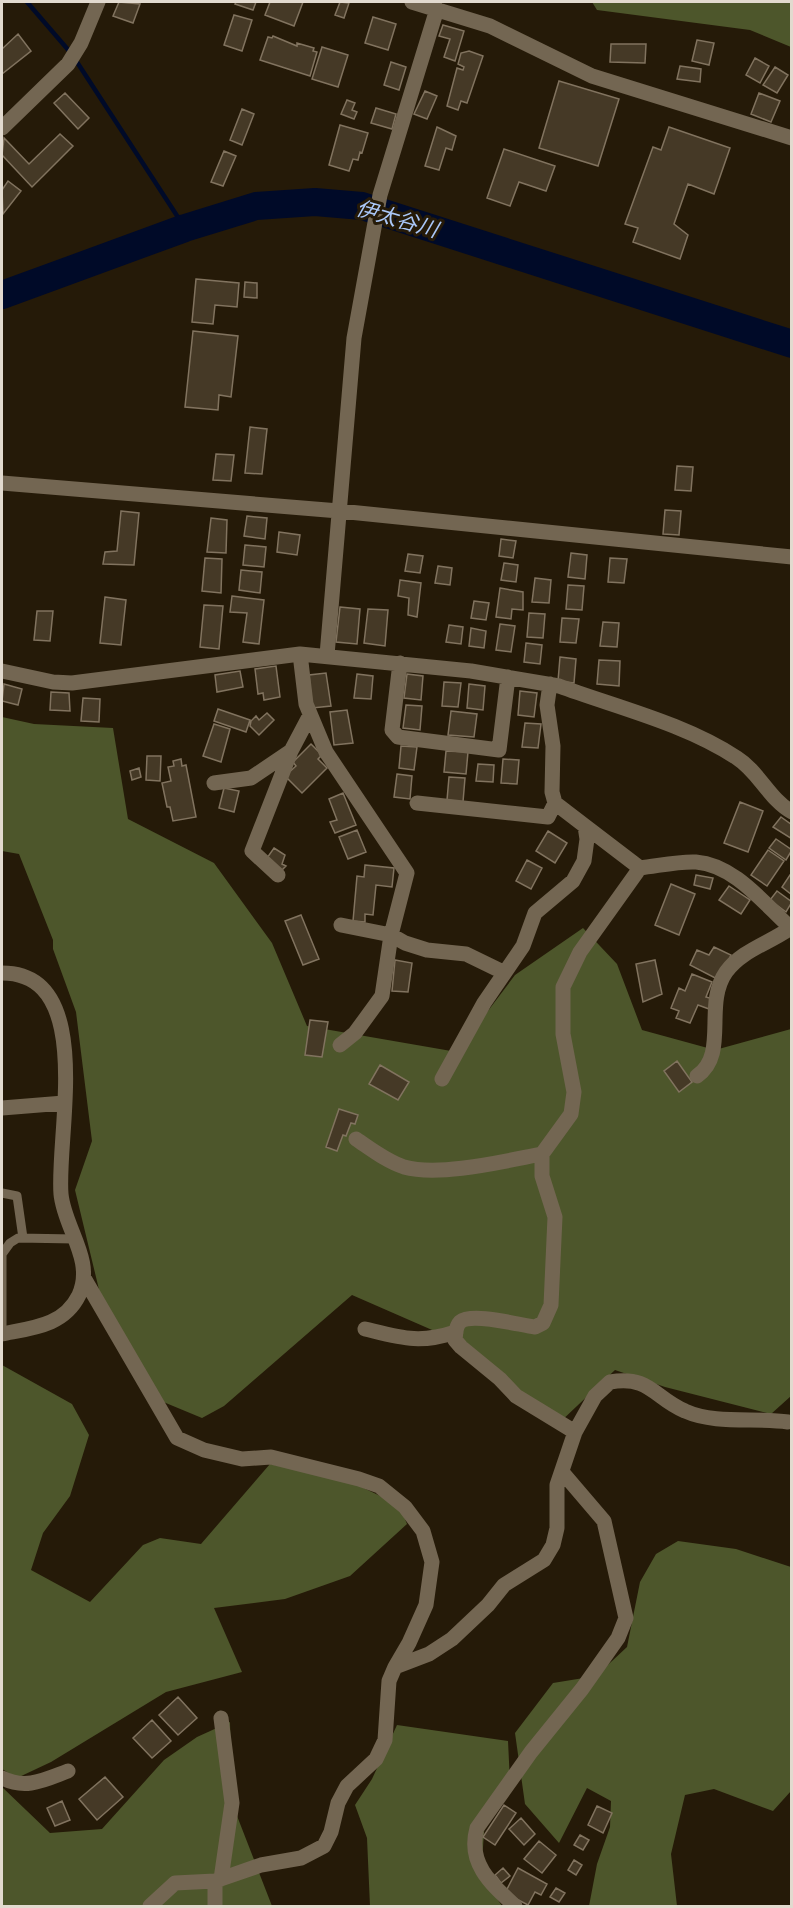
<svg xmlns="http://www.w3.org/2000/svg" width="793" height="1908" viewBox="0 0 793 1908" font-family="Spectral,'Noto Sans JP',serif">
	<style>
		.forest { fill: #4d562b }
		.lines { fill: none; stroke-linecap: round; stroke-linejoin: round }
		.stream { stroke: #000a28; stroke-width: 4.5 }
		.river { stroke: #000a28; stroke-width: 28 }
		.building { fill: #453926; stroke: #81735f; stroke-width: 1.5 }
		.service { stroke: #736652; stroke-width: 9 }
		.minor { stroke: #736652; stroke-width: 15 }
		.labels { text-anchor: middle; stroke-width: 6; stroke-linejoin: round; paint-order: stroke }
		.water-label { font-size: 21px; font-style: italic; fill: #aac7f8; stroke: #251a08 }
	</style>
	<rect width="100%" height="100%" fill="#251a08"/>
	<path class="forest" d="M592 2H791V47L750 30 597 10Z
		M2 717 34 724 113 728 128 819 214 863 272 943 307 1026 457 1052 515 975 583 928 617 964 642 1030 715 1050 791 1029V1396L771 1414 665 1387 615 1370 558 1424 455 1340 352 1295 224 1406 202 1418 161 1401 102 1302 75 1190 92 1141 76 1012 53 949V940L19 854 2 851Z
		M2 1365 72 1404 89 1435 70 1496 43 1533 31 1570 90 1602 143 1545 160 1538 201 1544 270 1464 349 1481 399 1505 407 1524 350 1576 285 1599 214 1608 242 1672 166 1692 51 1762 17 1778 2 1769Z
		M678 1541 736 1549 791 1567V1791L773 1811 714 1789 685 1795 671 1854 677 1906H589L597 1864 610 1827 611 1801 587 1788 559 1843 525 1804 515 1733 553 1683 596 1676 627 1647 640 1582 656 1554Z
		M230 1722 232 1803 272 1906H2V1787L50 1833 102 1829 164 1760 197 1737Z
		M397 1725 508 1741 510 1782 486 1805 481 1875 502 1906H370L367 1838 355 1805 372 1779Z"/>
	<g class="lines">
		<path class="stream" d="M27 2 70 52
			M75 59 185 228"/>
		<path class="river" d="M2 295 185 228 256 206 315 202 362 206 792 344"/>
	</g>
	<path class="building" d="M119 2 140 4 133 23 113 16Z
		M236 2H256L253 10 235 4Z
		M270 2H303L294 26 265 15Z
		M340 2 349 3 344 18 335 15Z
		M234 15 252 20 242 51 224 45Z
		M373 17 396 24 388 50 365 43Z
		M443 25 464 31 455 61 444 57 450 39 439 36Z
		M18 34 31 51 2 74V49Z
		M273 36 297 46V43L314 48 313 51 317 52 310 76 260 60 268 37 272 38Z
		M697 40 714 43 709 65 692 61Z
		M611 44H646L645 63 610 62Z
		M322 47 348 55 338 87 312 79Z
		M469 51 483 56 467 103 461 101 458 110 447 106 457 68 463 70 464 67 458 64 461 53Z
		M755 58 769 66 760 83 746 75Z
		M391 62 406 67 399 90 384 85Z
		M680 66 701 69 700 82 677 79Z
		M775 67 788 75 777 93 763 85Z
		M559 81 619 99 598 166 539 148Z
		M425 91 437 96 427 119 414 114Z
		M65 93 89 118 78 129 54 103Z
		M759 93 780 101 771 122 751 114Z
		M347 100 355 103 352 110 357 112 354 119 341 114Z
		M376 108 396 114 392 129 371 123Z
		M242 109 254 114 242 145 230 140Z
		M340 125 368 133 362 153 360 152 358 160 353 159 349 171 329 165Z
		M437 127 456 136 452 150 446 148 439 170 425 166Z
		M669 127 730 148 714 194 688 184 674 224 688 235 680 259 633 242 638 228 625 224 653 147 661 150Z
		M60 134 73 146 32 187 2 155 4 138 29 164Z
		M504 149 555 166 546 191 519 182 510 206 487 198Z
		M224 151 236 156 223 186 211 182Z
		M8 181 21 191 3 214 2 190Z
		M196 279 239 283 237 307 215 305 213 324 192 322Z
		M245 282 257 283V298L244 297Z
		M193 331 238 336 231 397 219 395 218 410 185 407Z
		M250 427 267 429 262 474 245 473Z
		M216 454 234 455 231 481 213 480Z
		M677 466 693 467 691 491 675 490Z
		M665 510 681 511 679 535 663 534Z
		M121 511 139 513 134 565 103 564 105 552 117 551Z
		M247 516 267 518 265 539 244 536Z
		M211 518 227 520 226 553 207 552Z
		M279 532 300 535 297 555 277 552Z
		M501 539 516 541 513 558 499 556Z
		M245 545 266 547 264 567 243 565Z
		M571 553 587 555 585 579 568 577Z
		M408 554 423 556 420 573 405 571Z
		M205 558 222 559 221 593 202 591Z
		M610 558 627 559 624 583 608 582Z
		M504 563 518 565 516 582 501 580Z
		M438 566 452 568 450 585 435 583Z
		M241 570 262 572 260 593 239 590Z
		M535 578 551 580 549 603 532 602Z
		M400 580 421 583 417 617 408 615 409 598 398 596Z
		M568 585 584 586 582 610 566 609Z
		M500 588 523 592V610L512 609 511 619 496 617Z
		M232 596 264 600 259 644 243 642 247 613 230 612Z
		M105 597 126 600 121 645 100 643Z
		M474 601 489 603 486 620 471 618Z
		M204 605 223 606 219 649 200 647Z
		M340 607 360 609 357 644 336 642Z
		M368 609 388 610 385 646 364 643Z
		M37 611H53L50 641 34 640Z
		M529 613 545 614 543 638 527 637Z
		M562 618 579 619 576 643 560 642Z
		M603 622 619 623 617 647 600 646Z
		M500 624 515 626 511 652 496 650Z
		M449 625 463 627 461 644 446 642Z
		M471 628 486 631 484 648 469 646Z
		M526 643 542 645 540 664 524 662Z
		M560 657 576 659 574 683 558 681Z
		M599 660 620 661 619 686 597 684Z
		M276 666 280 697 264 700 263 693 258 694 255 669Z
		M240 671 243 687 217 692 215 675Z
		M326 673 331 706 312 708 309 675Z
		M357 674 373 676 371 699 354 698Z
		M407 674 423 676 421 700 404 698Z
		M444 682 461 683 458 707 442 706Z
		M4 684 22 689 18 705 2 701Z
		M469 684 485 686 483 710 467 708Z
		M520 691 537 693 534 717 518 715Z
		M51 692 69 693 70 711 50 710Z
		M83 698 100 699 99 722 81 721Z
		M406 705 422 706 420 730 403 728Z
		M218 709 250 720 246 732 214 721Z
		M347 710 353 743 334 745 330 712Z
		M451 711 477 714 474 737 448 735Z
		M267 713 274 720 259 735 250 726 251 721 256 716 259 720Z
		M525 723 541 724 538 748 522 747Z
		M214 724 230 729 221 762 203 756Z
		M311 744 322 755 318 759 327 768 302 793 285 776 296 766 293 762Z
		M401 746 417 747 414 770 399 768Z
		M446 751 468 752 466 774 444 772Z
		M147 756H161L160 781 146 780Z
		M181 759 182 766 186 765 196 817 173 821 170 807H167L162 783 171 781 168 767 174 766 173 761Z
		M503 759 519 760 517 784 501 783Z
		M478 764 494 765 493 782 476 781Z
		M139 768 141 777 132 780 130 771Z
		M397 774 412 776 410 799 394 797Z
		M449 777 465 778 463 802 447 800Z
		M224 788 239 791 234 812 219 808Z
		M343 793 356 825 335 833 330 822 337 820 329 799Z
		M740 802 763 811 748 852 724 843Z
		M781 817 792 825V839L773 827Z
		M357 830 366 852 348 859 339 837Z
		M548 831 567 843 555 863 536 851Z
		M776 839 792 850 786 860 769 848Z
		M274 848 285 855 282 864 286 866 282 870 267 858Z
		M768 850 784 861 767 886 751 875Z
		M527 860 542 868 531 889 516 881Z
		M365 865 394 868 392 887 376 885 373 915 365 914V922L353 921 357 876 364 877Z
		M696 875 713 878 710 889 694 885Z
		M790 875 792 876V895L782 887Z
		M671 884 695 894 679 935 655 925Z
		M729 886 750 900 741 914 719 900Z
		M777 891 792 902 786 912 770 900Z
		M301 915 319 959 303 965 285 921Z
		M714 947 731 955 719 980 690 965 697 950 709 955Z
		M395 960 412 963 408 992 392 991Z
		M655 960 662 994 643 1002 636 964Z
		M692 974 712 982 706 997 713 999 709 1009 698 1005 690 1023 676 1018 679 1011 671 1008 679 988 685 991Z
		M310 1020 328 1022 322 1057 305 1055Z
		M677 1061 692 1082 679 1092 664 1071Z
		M380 1065 409 1082 398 1100 369 1084Z
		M339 1109 358 1115 355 1124 351 1123 346 1136 343 1135 337 1151 326 1147Z
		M178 1697 197 1718 178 1735 159 1715Z
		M152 1720 171 1741 152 1758 133 1738Z
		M105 1777 123 1797 97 1820 79 1799Z
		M62 1801 70 1820 55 1826 47 1808Z
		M504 1805 516 1813 495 1845 483 1837Z
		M597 1806 612 1813 603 1833 588 1825Z
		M521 1818 535 1834 524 1845 509 1829Z
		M580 1835 589 1840 583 1850 574 1845Z
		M539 1841 556 1855 542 1873 524 1859Z
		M574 1860 582 1865 576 1875 568 1870Z
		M503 1868 510 1876 501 1883 495 1875Z
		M518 1868 547 1884 541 1895 535 1892 528 1905 505 1893Z
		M556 1888 565 1893 559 1902 550 1897Z"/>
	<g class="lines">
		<path class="service" d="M2 1193 17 1196 23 1238
			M2 1333V1254L10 1243 18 1238 75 1239"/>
		<path class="minor" d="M412 2 490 26 592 76 792 138
			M2 128 68 64 81 43 98 2
			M2 483 339 511 792 557
			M300 654 306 704 326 752 407 873 391 935 382 996 355 1033 340 1045
			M327 655 354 338 380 195 437 9
			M400 663 392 730 398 737 499 750 508 677
			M2 671 53 682 72 683 300 654 471 671 559 686C616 707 686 724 737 758 759 772 769 799 792 812
			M214 783 251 778 291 751
			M417 803 548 817 555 803
			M585 826 640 868C658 866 679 861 696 862 735 865 764 904 791 928
			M278 875 252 851 291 751 310 715
			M341 925 391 935 405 943 427 950 466 954 503 972
			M2 973C97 973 56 1135 61 1194 64 1228 95 1260 79 1295 64 1326 32 1328 2 1334
			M697 1076C729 1054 703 1005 726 972 742 950 770 943 792 927
			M442 1079 484 1003 523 946 535 913 573 881 584 861 587 839 585 826 555 803 552 792 553 746 547 705 550 684
			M2 1108 64 1103
			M356 1139C371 1149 386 1161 404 1167 440 1177 505 1161 542 1154
			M84 1278 177 1438 204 1450 242 1459 271 1457 359 1479 379 1486 405 1507 423 1531 432 1562 426 1605 409 1643 395 1667
			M365 1329C402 1338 419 1344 456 1332
			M575 1432 516 1396 500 1379 461 1347 455 1340C456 1334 455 1327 460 1322 472 1312 519 1325 535 1327L543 1323 551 1305 555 1217 542 1176V1154L571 1114 574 1092 563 1034V987L580 952 640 868
			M2 1778C26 1790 44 1780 68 1771
			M221 1879 232 1803 221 1718
			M150 1906 175 1883 215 1881 261 1865 301 1858 324 1846 331 1832 338 1803 347 1786 376 1759 385 1740 389 1681 395 1667 429 1654 452 1639 488 1605 504 1585 544 1560 553 1545 557 1528V1485L575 1432 595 1396 610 1382C650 1375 654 1398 685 1411 716 1425 756 1417 788 1422
			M215 1906V1881
			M515 1906C491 1884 467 1863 477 1828L531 1752 582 1689 618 1638 626 1618 604 1521 563 1473"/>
	</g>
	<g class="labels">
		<g class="water-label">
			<text transform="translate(397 219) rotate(16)" y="7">伊太谷川</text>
		</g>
	</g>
	<rect width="793" height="1908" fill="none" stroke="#e2dacf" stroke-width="6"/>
</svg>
